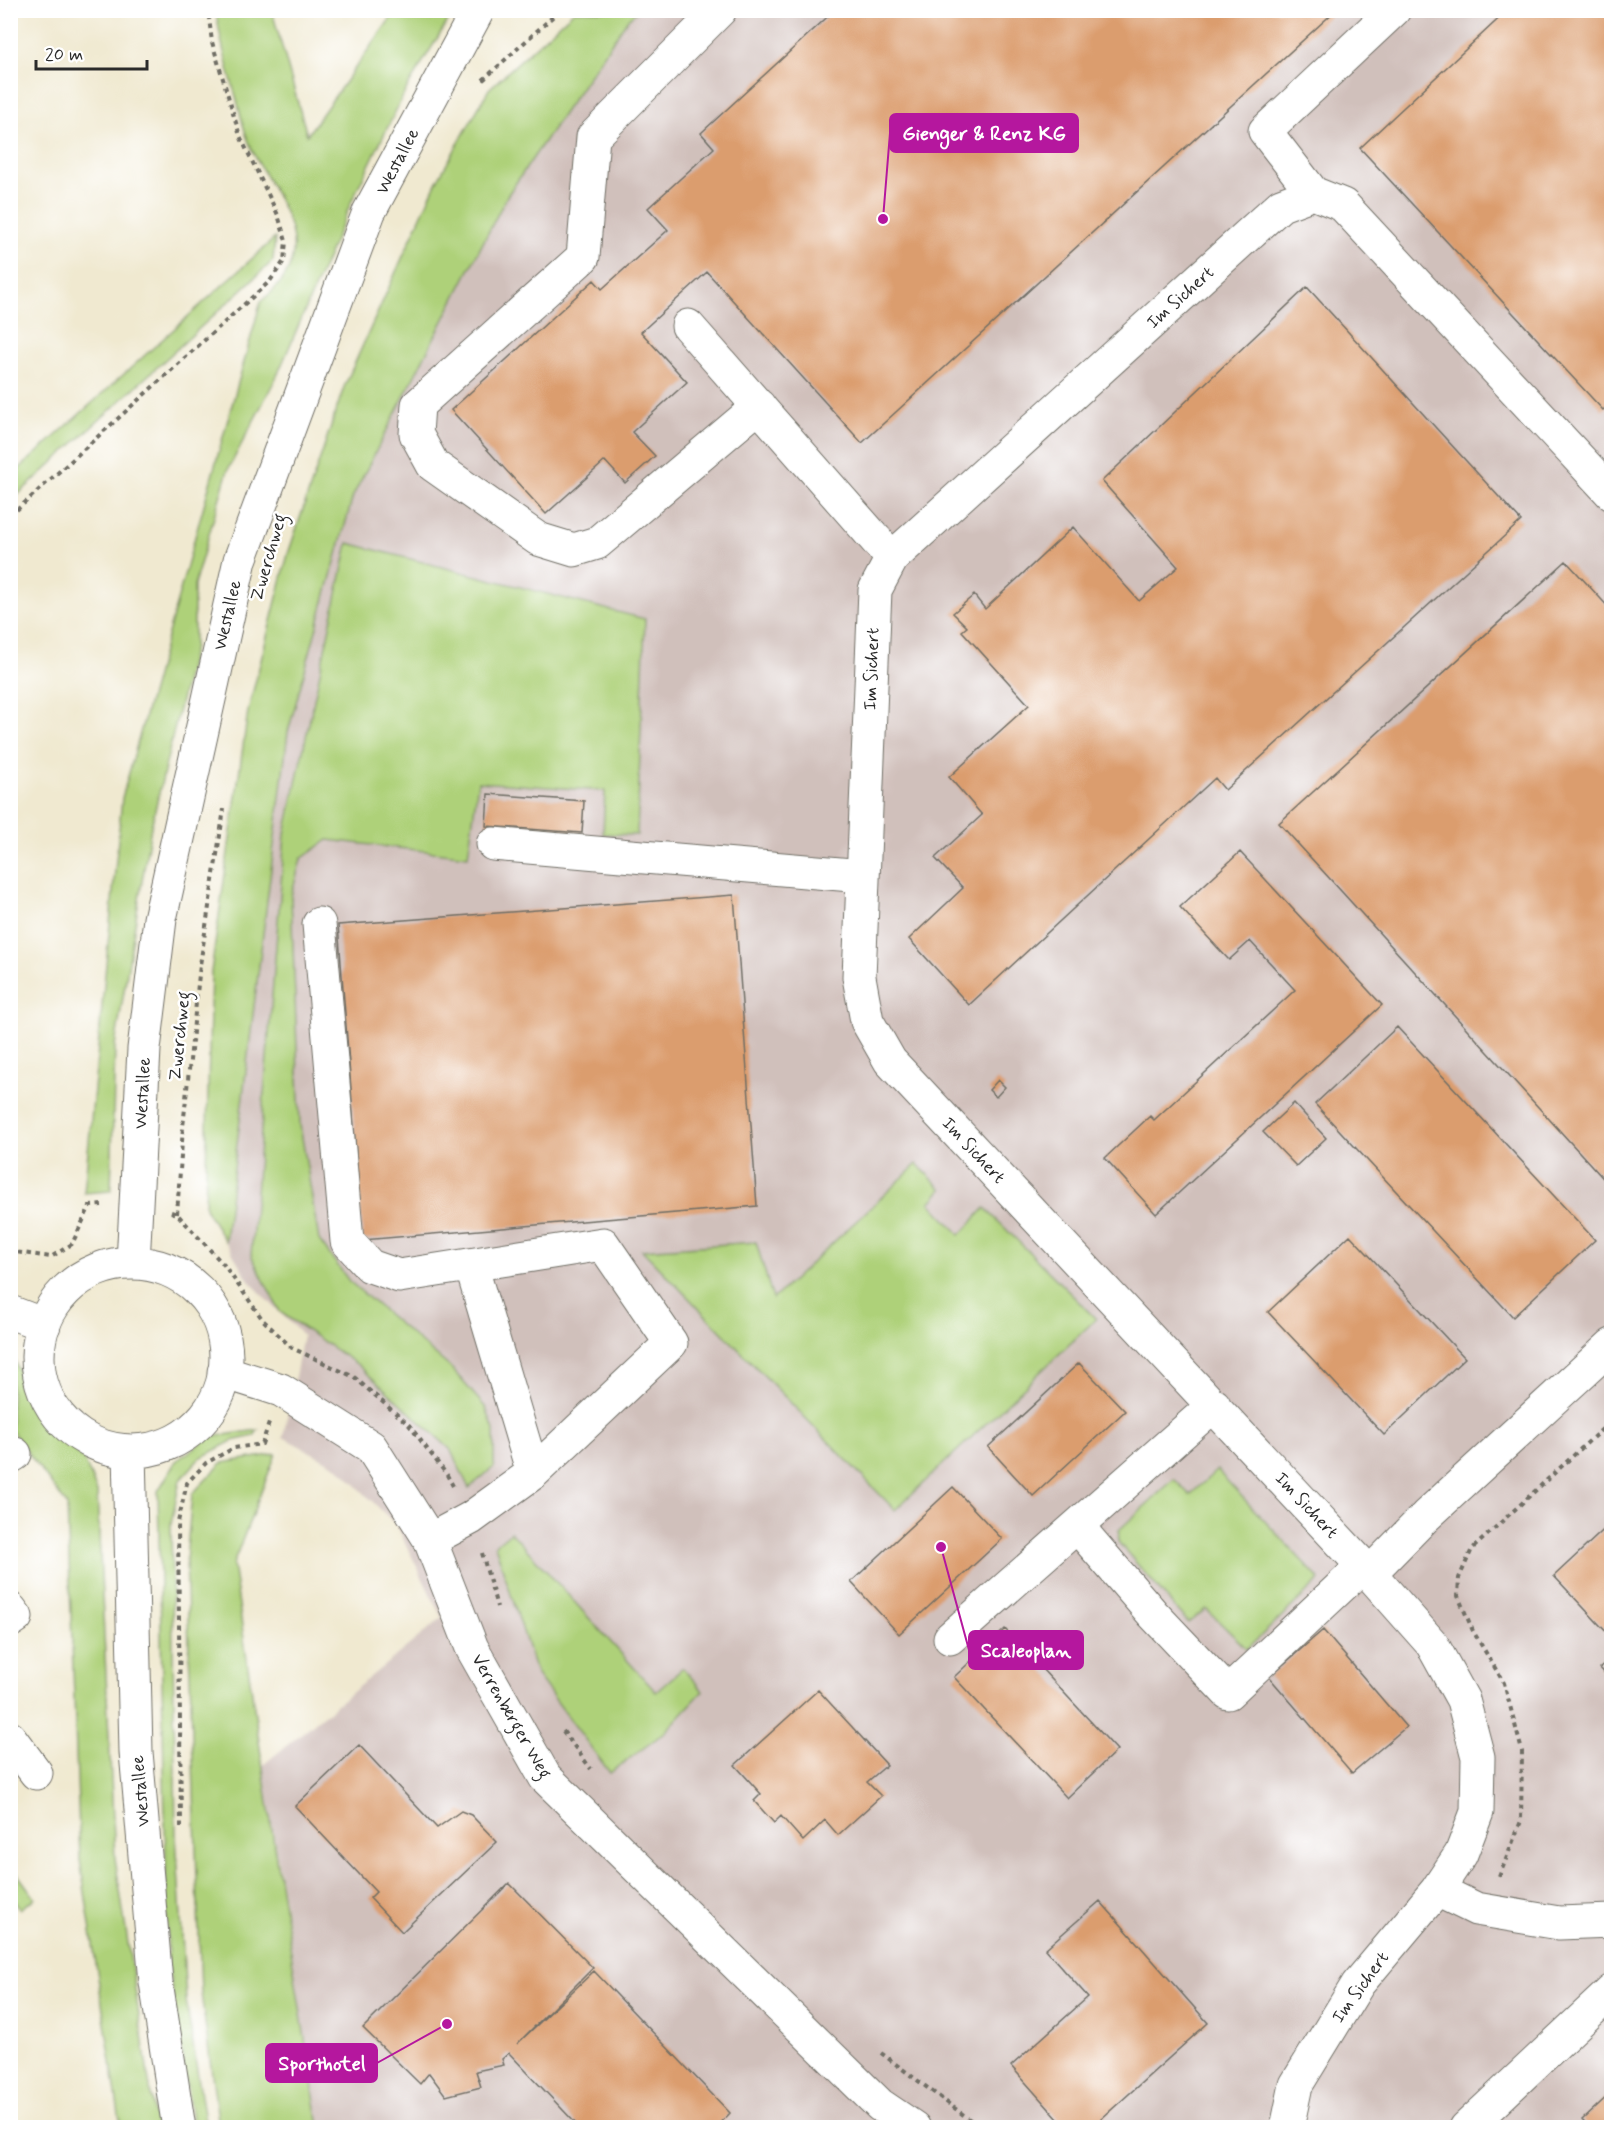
<svg xmlns="http://www.w3.org/2000/svg" width="1622" height="2138" viewBox="0 0 1622 2138" font-family="Mynerve,sans-serif">
	<style>
		.industrial { fill: #d0c0bb }
		.green { fill: #aed179; stroke: #6c7e52; stroke-width: 1.5 }
		.building { fill: #db9d6e }
		.lines { fill: none; stroke-linecap: round; stroke-linejoin: round }
		.minor-casing { stroke: #706e65; stroke-width: 35 }
		.major-casing { stroke: #706e65; stroke-width: 35 }
		.path { stroke: #706e65; stroke-width: 4; stroke-dasharray: 4.5 4.5; stroke-linecap: butt }
		.minor { stroke: #fff; stroke-width: 33 }
		.major { stroke: #fff; stroke-width: 33 }
		.labels { text-anchor: middle; stroke-width: 5; stroke-linejoin: round; paint-order: stroke }
		.street-label { font-size: 18px; fill: #2b2b2b; stroke: #fff }
		.leader { fill: none; stroke: #b5179e; stroke-width: 2 }
		.callout-dot { fill: #b5179e; stroke: #fff; stroke-width: 2 }
		.callout { fill: #b5179e; stroke: #b5179e; stroke-width: 2 }
		.callout-label { font-size: 20px; text-anchor: middle; font-weight: bold; fill: #fff }
	</style>
	<rect width="100%" height="100%" fill="#fff"/>
	<filter id="ink" filterUnits="userSpaceOnUse"><feTurbulence type="fractalNoise" baseFrequency=".0167" numOctaves="2"/><feDisplacementMap in="SourceGraphic" scale="12" xChannelSelector="R" yChannelSelector="G"/><feConvolveMatrix kernelMatrix="1 2 1 2 8 2 1 2 1" color-interpolation-filters="sRGB"/></filter>
	<filter id="wash" filterUnits="userSpaceOnUse"><feTurbulence type="fractalNoise" baseFrequency=".008" numOctaves="4" result="noise"/><feDisplacementMap in="SourceGraphic" scale="24" xChannelSelector="R" yChannelSelector="G"/><feGaussianBlur stdDeviation="1.35" result="paint"/><feColorMatrix in="noise" values="0 0 0 0 0 0 0 0 0 0 0 0 0 0 0 0 0 1.4 0 .05"/><feComposite in="paint" operator="in"/></filter>
	<g filter="url(#wash)">
		<rect width="100%" height="100%" fill="#f0e9d0"/>
		<path class="industrial" d="M637 11H1611V2127H319L263 1765 442 1618 397 1526 338 1467 283 1437 303 1336 250 1282 225 1241 288 732 353 496 507 196 628 19Z"/>
		<path class="green" d="M216 11H272L307 135 396 11H454L408 86 353 198 277 376 228 470 194 585V646L151 827 115 1046 111 1191 84 1193 122 798 261 301C331 248 269 196 248 140 243 127 240 113 237 100 228 70 220 41 216 11Z
			M574 11H637L628 19 507 196 353 496 288 732 225 1241 205 1208 211 972 248 711 288 554 344 387 436 183 489 89Z
			M275 238 273 261 11 501V476Z
			M348 543 645 619 637 835 603 834 605 791 478 782 468 856 328 840 301 859 291 896 300 1125 319 1240 349 1281 452 1369 486 1408 494 1430V1467L469 1488 450 1449 358 1365 280 1312 251 1255 285 834Z
			M917 1164 942 1189 930 1203 960 1235 985 1208 1096 1319 895 1510 642 1250 756 1242 773 1299Z
			M11 1355 14 1359 35 1413 84 1459 97 1492 115 1858 156 2127H121L80 1860 67 1505 11 1430Z
			M258 1430 254 1436 232 1441 200 1458 180 1480 171 1524 176 1835 186 2000 206 2127H193L168 1964 158 1491 176 1461 210 1437Z
			M276 1454 233 1564 277 1864 319 2127H219L201 1993 186 1560 192 1494 222 1463Z
			M1217 1470 1320 1580 1247 1649 1206 1609 1188 1623 1118 1542 1119 1530 1174 1479 1190 1495Z
			M511 1532 656 1692 683 1668 703 1691 665 1732 610 1773 537 1675 495 1545Z
			M11 1865 35 1898 20 1909 11 1897Z"/>
		<g id="blocks">
			<path class="building" d="M835 10H1336L862 443 707 272 641 332 687 382 632 432 655 456 625 483 605 461 546 514 451 410 594 280 602 289 668 230 648 208 714 148 701 133Z
				M1508 10H1612V402L1603 410 1360 148Z
				M1307 287 1521 521 1225 790 1215 778 969 1005 909 939 963 888 935 858 982 815 949 777 1029 705 962 631 967 627 953 613 974 595 985 609 1073 527 1139 601 1178 567 1102 481Z
				M1566 561 1612 611V1188L1279 823Z
				M488 794 584 801 582 833 486 826Z
				M1240 852 1382 1005 1156 1214 1105 1158 1150 1116 1154 1120 1295 990 1250 941 1229 960 1180 907Z
				M734 895 757 1206 363 1240 338 925Z
				M1397 1027 1595 1240 1513 1317 1315 1104Z
				M998 1080 1005 1087 996 1097 989 1090Z
				M1294 1103 1326 1138 1296 1166 1263 1132Z
				M1350 1235 1465 1358 1384 1435 1268 1312Z
				M1079 1363 1125 1411 1033 1496 988 1447Z
				M953 1487 1002 1539 899 1634 851 1582Z
				M1612 1522V1638L1554 1576Z
				M1005 1629 1117 1750 1067 1798 954 1677Z
				M1323 1630 1406 1727 1352 1773 1269 1677Z
				M1612 1658V1681L1600 1668Z
				M818 1690 887 1765 867 1782 881 1796 838 1835 825 1820 803 1841 781 1816 774 1823 754 1801 761 1794 735 1765Z
				M359 1745 437 1828 461 1811 471 1815 497 1842 402 1932 370 1898 376 1892 295 1806Z
				M509 1883 593 1968 517 2044 594 1971 730 2113 716 2128H580L509 2053 502 2059 504 2065 476 2071 481 2087 446 2096 429 2073 420 2084 363 2028Z
				M1100 1901 1208 2023 1091 2128H1066L1011 2066 1088 1997 1045 1949Z
				M1612 2092V2128H1589L1582 2120Z"/>
		</g>
	</g>
	<g filter="url(#ink)">
		<use href="#blocks" fill-opacity="0" stroke="#706e65" stroke-width="1.5"/>
		<g class="lines">
			<g class="minor-casing">
				<path id="minor" d="M720 10 593 137 583 257 418 405 416 434 433 465 538 539 574 550 597 543 759 406
					M1313 193 1265 131 1394 10
					M688 326 892 558
					M493 844 863 876
					M319 924 347 1241 370 1266 399 1276 603 1244 671 1343 533 1473 471 1518 430 1540
					M471 1265 533 1473
					M10 1312 44 1325
					M224 1372 281 1390 371 1447 430 1540 472 1648 545 1777 880 2105 914 2128
					M10 1457 15 1454
					M1077 1526 1153 1614 1228 1693 1363 1566
					M1370 1573 1426 1516 1612 1345
					M10 1609 16 1617 10 1621
					M950 1638 1214 1405
					M10 1738 36 1773
					M1437 1890 1476 1909 1559 1923 1612 1921
					M1287 2128 1296 2085 1358 1984 1437 1890 1461 1854 1477 1812 1478 1757 1463 1700 1432 1644 1363 1566 890 1061 867 1021 859 977 875 590 892 558 1281 205 1313 193 1343 205 1612 494
					M1466 2128 1612 1991"/>
			</g>
			<g class="major-casing">
				<path id="major" d="M133 1263 144 1049 160 919 240 560 369 212 478 10
					M38 1357a94 94 0 1 1 188 0a94 94 0 1 1-188 0Z
					M129 1451 136 1752 156 1982 179 2128"/>
			</g>
			<path class="path" d="M483 80 560 10
				M10 516 270 281 284 261 286 241 278 215 240 136 212 42 208 10
				M171 1212 177 1214 224 1265 263 1320 292 1348 354 1377 409 1425 447 1475 453 1486
				M177 1214 183 1127 200 965 224 809
				M10 1248 15 1252 51 1257 72 1244 90 1206 102 1205
				M482 1553 497 1607
				M563 1731 591 1769
				M181 1827 178 1522 187 1483 206 1463 234 1448 262 1444 269 1423
				M1499 1877 1521 1821 1522 1751 1504 1683 1473 1631 1458 1596 1459 1578 1472 1549 1612 1420
				M881 2053 981 2128"/>
			<use href="#minor" class="minor"/>
			<use href="#major" class="major"/>
		</g>
	</g>
	<g class="labels">
		<g class="street-label">
			<text transform="translate(397 161) rotate(-62)" y="6">Westallee</text>
			<text transform="translate(1180 297) rotate(-42)" y="6">Im Sichert</text>
			<text transform="translate(268 557) rotate(-74)" y="6">Zwerchweg</text>
			<text transform="translate(227 615) rotate(-77)" y="6">Westallee</text>
			<text transform="translate(871 669) rotate(-88)" y="6">Im Sichert</text>
			<text transform="translate(179 1036) rotate(-84)" y="6">Zwerchweg</text>
			<text transform="translate(142 1093) rotate(-87)" y="6">Westallee</text>
			<text transform="translate(974 1150) rotate(47)" y="6">Im Sichert</text>
			<text transform="translate(1307 1505) rotate(47)" y="6">Im Sichert</text>
			<text transform="translate(512 1716) rotate(60)" y="6">Verrenberger Weg</text>
			<text transform="translate(140 1791) rotate(-95)" y="6">Westallee</text>
			<text transform="translate(1360 1987) rotate(-54)" y="6">Im Sichert</text>
		</g>
	</g>
	<path class="leader" d="M883 219L890 133M941 1547L969 1650M447 2024L377 2063"/>
	<g class="callout-dot">
		<circle cx="883" cy="219" r="6"/>
		<circle cx="941" cy="1547" r="6"/>
		<circle cx="447" cy="2024" r="6"/>
	</g>
	<g class="callout">
		<rect x="890" y="114" width="188" height="38" rx="6"/>
		<rect x="969" y="1631" width="114" height="38" rx="6"/>
		<rect x="266" y="2044" width="111" height="38" rx="6"/>
	</g>
	<g class="callout-label">
		<text x="984" y="140">Gienger &amp; Renz KG</text>
		<text x="1026" y="1657">Scaleoplan</text>
		<text x="322" y="2070">Sporthotel</text>
	</g>
	<rect width="1622" height="2138" fill="none" stroke="#fff" stroke-width="36"/>
	<path d="M36 60v9h111v-9" fill="none" stroke="#2b2b2b" stroke-width="3"/>
	<text x="45" y="60" font-size="18" fill="#2b2b2b" stroke="#ffffff" stroke-width="4.5" paint-order="stroke">20 m</text>
</svg>
